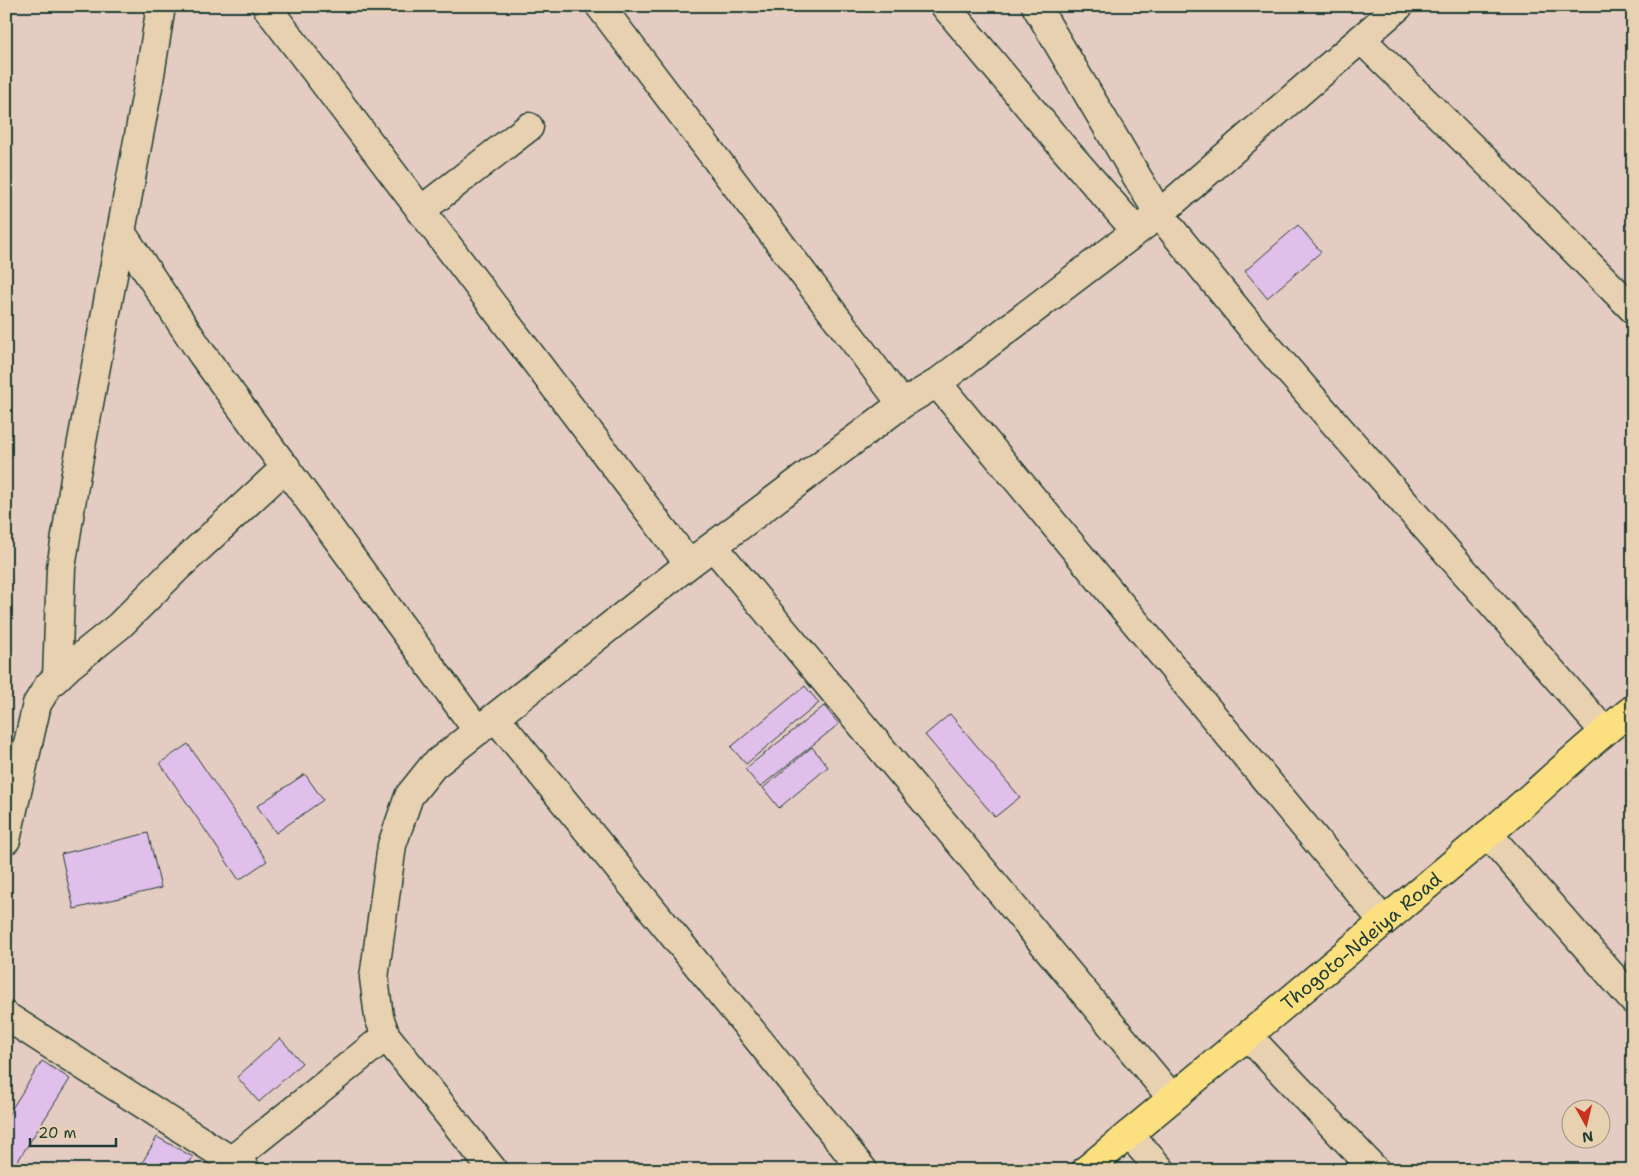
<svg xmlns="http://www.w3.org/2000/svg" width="1639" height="1176" viewBox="0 0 1639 1176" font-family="'Shantell Sans',sans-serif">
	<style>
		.building { fill: #e1bfeb; stroke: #1f3d34 }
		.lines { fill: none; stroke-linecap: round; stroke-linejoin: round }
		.minor-casing { stroke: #1f3d34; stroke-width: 31 }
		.major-casing { stroke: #1f3d34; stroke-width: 31 }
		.minor { stroke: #e7d1b0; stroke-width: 28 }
		.major { stroke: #fce080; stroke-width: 28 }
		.labels { text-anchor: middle; stroke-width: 4; stroke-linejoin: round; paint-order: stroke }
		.street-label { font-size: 19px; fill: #1f3d34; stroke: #e7d1b0 }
	</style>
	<rect width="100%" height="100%" fill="#e5ccc2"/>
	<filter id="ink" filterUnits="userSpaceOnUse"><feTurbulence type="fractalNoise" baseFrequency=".02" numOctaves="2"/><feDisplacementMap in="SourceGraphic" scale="10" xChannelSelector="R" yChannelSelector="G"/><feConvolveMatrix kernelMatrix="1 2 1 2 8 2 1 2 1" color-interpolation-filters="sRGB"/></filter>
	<g filter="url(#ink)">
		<path class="building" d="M1298 225 1321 252 1267 298 1245 271Z
			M805 686 819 703 746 764 731 747Z
			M824 706 839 724 760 787 745 769Z
			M950 714 1020 797 995 817 925 735Z
			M188 744 267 861 239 880 160 763Z
			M812 747 828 767 779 808 763 788Z
			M305 774 323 800 276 833 257 806Z
			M148 833 161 888 74 909 61 854Z
			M280 1038 302 1063 259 1102 237 1077Z
			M42 1061 70 1079 12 1170H6V1118Z
			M157 1137 193 1157 185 1170H138Z"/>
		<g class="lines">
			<g class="minor-casing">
				<path id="minor" d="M266 6 689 564
					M600 6 902 404
					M945 6 1061 145 1136 231
					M1036 6 1159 214 1260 338 1604 731
					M1361 39 1491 166 1633 309
					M420 211 529 127
					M121 232 202 354 478 731
					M937 383 1383 921
					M713 546 1172 1098
					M57 677 61 568 75 479 148 87 161 6
					M495 717 745 1023 863 1170
					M1488 834 1633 1000
					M6 840 37 704 48 686 69 666 119 626 175 570 286 467
					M6 1016 246 1170
					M1248 1036 1375 1170
					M1129 1134 1161 1170
					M232 1160 386 1036
					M493 1170 386 1036 379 1017 374 978 392 845 409 796 433 766 689 564 902 404 937 383 1159 214 1399 6"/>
			</g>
			<g class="major-casing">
				<g id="major">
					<path id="s1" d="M1086 1170C1220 1059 1354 947 1487 835 1536 794 1582 748 1633 709"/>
				</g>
			</g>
			<use href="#minor" class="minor"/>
			<use href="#major" class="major"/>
		</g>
	</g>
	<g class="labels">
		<g class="street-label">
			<text dy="7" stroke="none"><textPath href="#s1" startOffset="358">Thogoto-Ndeiya Road</textPath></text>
		</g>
	</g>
	<rect width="1639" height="1176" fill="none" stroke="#e7d1b0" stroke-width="25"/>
	<rect x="12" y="12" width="1614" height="1151" fill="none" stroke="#1f3d34" stroke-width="2" filter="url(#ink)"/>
	<g transform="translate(1586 1124) rotate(172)"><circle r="24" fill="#e7d1b0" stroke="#97967e"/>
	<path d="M0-4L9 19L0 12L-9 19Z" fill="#c8321e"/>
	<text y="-8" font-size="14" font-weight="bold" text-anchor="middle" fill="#1f3d34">N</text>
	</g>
	<path d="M30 1138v8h86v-8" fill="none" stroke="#1f3d34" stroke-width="2.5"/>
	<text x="38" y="1138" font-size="15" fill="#1f3d34" stroke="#e7d1b0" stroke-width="4" paint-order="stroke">20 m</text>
</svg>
